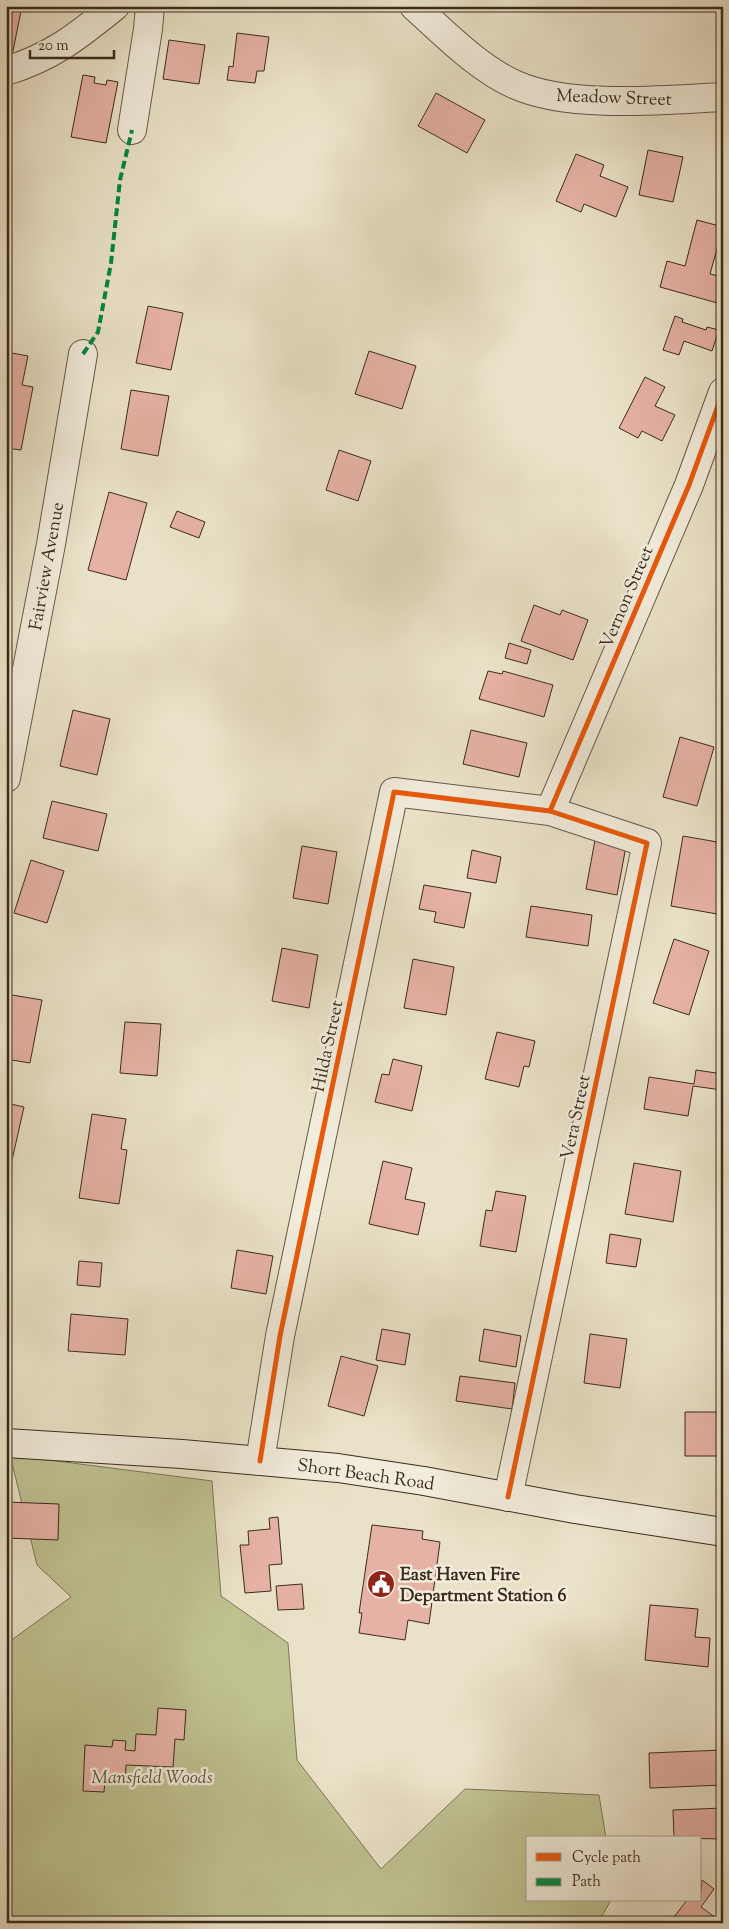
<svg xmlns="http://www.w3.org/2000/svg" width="729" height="1929" viewBox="0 0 729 1929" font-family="'Sorts Mill Goudy',serif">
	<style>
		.green { fill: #bfc191; stroke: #7d7657 }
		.building { fill: #e6b2a5; stroke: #3b2b1d }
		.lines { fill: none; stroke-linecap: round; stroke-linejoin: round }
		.minor-casing { stroke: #675948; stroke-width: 30 }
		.secondary-casing { stroke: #3b2b1d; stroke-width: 30 }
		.minor { stroke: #f1ecdb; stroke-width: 28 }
		.secondary { stroke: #f1ecdb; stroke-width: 28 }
		.quiet { stroke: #00873e; stroke-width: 4; stroke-dasharray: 8 4; stroke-linecap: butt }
		.cycleway-casing { stroke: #f1ecdb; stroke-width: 8 }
		.cycleway { stroke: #e8590c; stroke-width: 5 }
		.labels { text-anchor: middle; stroke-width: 5; stroke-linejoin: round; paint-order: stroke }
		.street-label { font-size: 18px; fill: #3b2b1d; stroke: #f1ecdb }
		.poi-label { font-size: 18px; font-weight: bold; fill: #3b2b1d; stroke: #f1ecdb; text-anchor: start }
		.park-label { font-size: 18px; font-style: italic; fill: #5c503a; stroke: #f1ecdb }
	</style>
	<rect width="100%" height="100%" fill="#eae2c8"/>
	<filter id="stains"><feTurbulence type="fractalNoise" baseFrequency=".004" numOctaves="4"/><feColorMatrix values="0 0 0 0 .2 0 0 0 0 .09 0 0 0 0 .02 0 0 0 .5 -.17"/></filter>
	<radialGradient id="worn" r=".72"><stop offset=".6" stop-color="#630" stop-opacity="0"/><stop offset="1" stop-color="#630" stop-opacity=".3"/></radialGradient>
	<path class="green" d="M10 1455 212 1481 221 1596 288 1643 297 1760 381 1869 465 1789 599 1795 606 1838H528V1900H611L598 1923H6V1644L71 1597 37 1565Z"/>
	<path class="building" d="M6 6H22L12 56 6 55Z
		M237 33 269 37 264 71H257L255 83 227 80 229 66 233 67Z
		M169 40 205 45 199 84 163 79Z
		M83 75 95 77 94 83 106 85 107 80 118 82 106 143 71 137Z
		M436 93 485 120 467 153 418 126Z
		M648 150 683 157 673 202 639 195Z
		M576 154 604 165 600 176 628 187 616 217 584 204 581 212 556 201Z
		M697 220 723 227 710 274 723 277 721 304 660 287 667 261 685 266Z
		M148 306 183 313 171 370 136 363Z
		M675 316 683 319 682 322 706 330 707 327 719 330 712 351 684 341 679 355 663 350Z
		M369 351 416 366 402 409 355 394Z
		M6 352 28 356 22 385 33 387 21 450 6 448Z
		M645 377 665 387 655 406 675 415 662 441 642 431 638 438 619 428Z
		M131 390 169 396 158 456 121 449Z
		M339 450 371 461 358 501 326 490Z
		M109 492 147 503 126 580 88 570Z
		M177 511 205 522 199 538 170 527Z
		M534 605 560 615 562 610 588 620 573 660 521 641Z
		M509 643 531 650 527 664 505 658Z
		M488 671 502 674 503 671 553 685 544 717 479 699Z
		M73 710 110 719 97 775 60 766Z
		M471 730 527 743 519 777 463 764Z
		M680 737 714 747 697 806 663 797Z
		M52 801 107 814 98 851 43 838Z
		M683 836 723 843V915L671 906Z
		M595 840 626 846 617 895 586 889Z
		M302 846 337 852 328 904 293 898Z
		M472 850 501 857 496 883 467 878Z
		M31 860 64 871 47 923 14 913Z
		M424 885 471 893 464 928 434 922 436 912 419 909Z
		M531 906 592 915 588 946 526 937Z
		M674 939 709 951 689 1015 653 1003Z
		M282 948 318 955 309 1008 272 1001Z
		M413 959 454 967 446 1015 404 1008Z
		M6 994 42 1000 30 1063 6 1059Z
		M125 1022 161 1024 157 1076 120 1073Z
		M497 1032 535 1041 529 1067 524 1066 519 1087 485 1079Z
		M393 1059 422 1066 412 1111 375 1102 382 1074 389 1075Z
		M696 1070 723 1074 722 1090 693 1086 688 1116 644 1109 649 1077 694 1084Z
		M6 1103 24 1107 10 1169 6 1168Z
		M92 1114 126 1119 121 1149 127 1150 119 1204 79 1198Z
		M383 1161 412 1168 405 1199 425 1203 418 1235 369 1224Z
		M634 1163 681 1171 673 1222 625 1214Z
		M496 1191 526 1196 516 1252 480 1246 486 1210 492 1211Z
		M610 1234 641 1239 636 1267 606 1263Z
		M237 1250 273 1256 266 1294 231 1288Z
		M79 1261 102 1263 100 1287 77 1285Z
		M71 1314 128 1319 125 1355 68 1351Z
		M382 1329 410 1334 405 1365 376 1360Z
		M484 1329 521 1336 516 1367 479 1361Z
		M590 1334 627 1339 620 1388 584 1383Z
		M341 1356 378 1366 364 1416 328 1406Z
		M460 1376 515 1383 512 1409 456 1401Z
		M685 1412H719V1456H685Z
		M6 1502 59 1504 58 1540 6 1538Z
		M278 1517 282 1564 269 1565 271 1591 245 1593 240 1545H249L248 1531 270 1529 269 1518Z
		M372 1525 423 1531 422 1539 440 1542 429 1624 408 1620 405 1640 359 1633 362 1613H359Z
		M302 1584 304 1609 278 1610 276 1586Z
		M650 1605 698 1609 695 1637 710 1638 708 1667 645 1660Z
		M158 1708 186 1710 184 1740 175 1739 173 1767 126 1765 125 1782 105 1780 104 1792 83 1791 85 1745 112 1747 113 1740 126 1741 125 1750 135 1751 136 1734 156 1735Z
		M723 1750V1785L650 1788 649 1753Z
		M723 1808V1839L674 1838 673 1810Z
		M702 1880 714 1889 701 1907 723 1923H673L671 1921 687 1900H700Z"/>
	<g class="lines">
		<g class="minor-casing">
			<path id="minor" d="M414 6C444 33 479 69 516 85 570 109 663 100 723 97
				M6 71C52 57 78 36 115 6
				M132 130 148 29 150 6
				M6 778 51 544 83 354
				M550 811 689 485 723 392
				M260 1461 280 1336 394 792 550 811 647 843 508 1497"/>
		</g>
		<g class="secondary-casing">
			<path id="secondary" d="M6 1443 182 1454 338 1468 424 1481 575 1509 723 1532"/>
		</g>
		<use href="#minor" class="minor"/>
		<use href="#secondary" class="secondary"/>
		<path class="quiet" d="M83 354 98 332 111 263 120 180 132 130"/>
		<g class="cycleway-casing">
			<path id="cycleway" d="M550 811 689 485 723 392
				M260 1461 280 1336 394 792 550 811 647 843 508 1497"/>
		</g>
		<use href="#cycleway" class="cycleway"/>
	</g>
	<defs>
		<g id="civic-disc" transform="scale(1.4375)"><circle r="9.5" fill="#8f2418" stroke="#f1ecdb"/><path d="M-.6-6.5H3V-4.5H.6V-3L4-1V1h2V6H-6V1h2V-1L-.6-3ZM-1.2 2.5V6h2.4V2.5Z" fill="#fff"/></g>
	</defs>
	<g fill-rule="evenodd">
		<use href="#civic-disc" x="381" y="1584"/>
	</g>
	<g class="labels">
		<g class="street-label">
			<text transform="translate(614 97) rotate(2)" y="6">Meadow Street</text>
			<text transform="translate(46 566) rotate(-80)" y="6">Fairview Avenue</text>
			<text transform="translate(626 597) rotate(-67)" y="6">Vernon Street</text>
			<text transform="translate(327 1046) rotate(-78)" y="6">Hilda Street</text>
			<text transform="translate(575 1117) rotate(-78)" y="6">Vera Street</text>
			<text transform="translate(366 1474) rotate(8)" y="6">Short Beach Road</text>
		</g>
		<g class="poi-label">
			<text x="400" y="1580">East Haven Fire<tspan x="400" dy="21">Department Station 6</tspan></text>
		</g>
		<g class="park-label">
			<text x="152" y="1783">Mansfield Woods</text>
		</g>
	</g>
	<rect width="729" height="1929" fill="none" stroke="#eae2c8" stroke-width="25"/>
	<rect x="8" y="8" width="714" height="1914" fill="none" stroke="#3b2b1d" stroke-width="2.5"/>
	<rect x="12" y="12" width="704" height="1904" fill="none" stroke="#3b2b1d"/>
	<rect x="526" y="1836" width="175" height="65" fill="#f1ecdb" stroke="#a89f8f"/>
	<rect x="536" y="1853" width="25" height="8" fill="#e8590c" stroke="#a89f8f"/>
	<text x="572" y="1862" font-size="15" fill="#3b2b1d">Cycle path</text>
	<rect x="536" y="1878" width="25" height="8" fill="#00873e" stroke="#a89f8f"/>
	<text x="572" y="1886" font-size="15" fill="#3b2b1d">Path</text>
	<path d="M30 50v8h84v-8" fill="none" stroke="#3b2b1d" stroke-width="2.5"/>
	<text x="38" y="50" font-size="15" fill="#3b2b1d" stroke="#f1ecdb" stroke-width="4" paint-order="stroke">20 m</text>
	<rect width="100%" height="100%" filter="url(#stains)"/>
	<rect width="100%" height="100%" fill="url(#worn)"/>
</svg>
